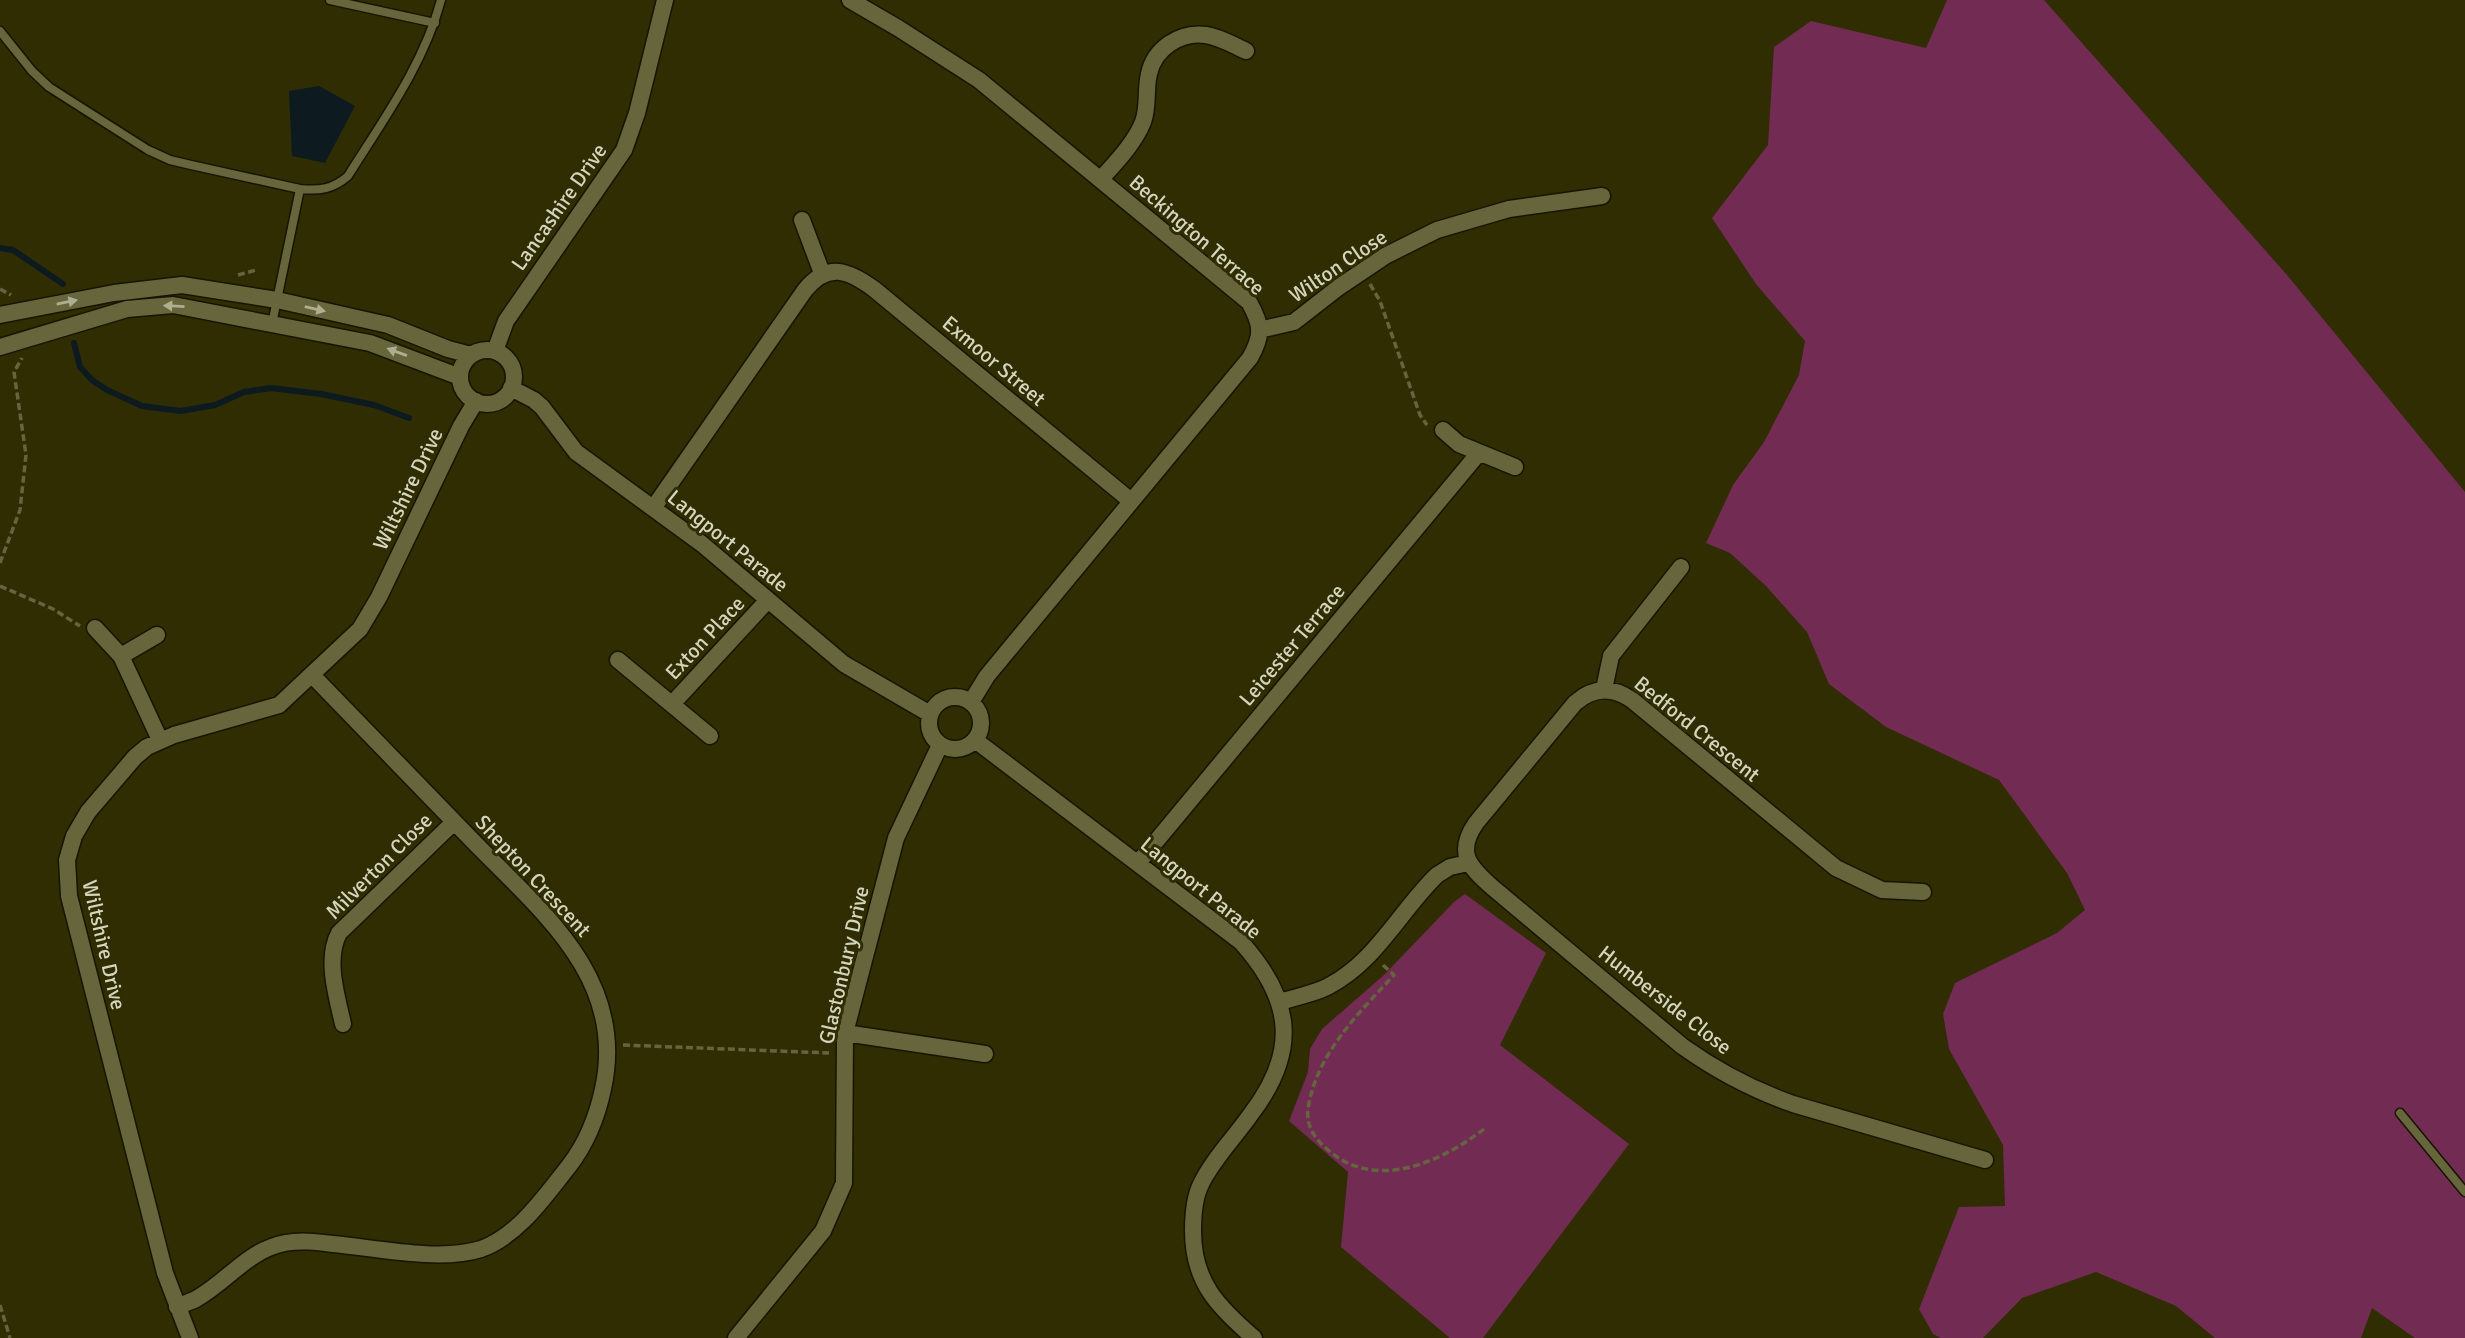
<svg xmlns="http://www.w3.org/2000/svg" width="2465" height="1338" viewBox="0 0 2465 1338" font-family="Signika,sans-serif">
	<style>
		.green { fill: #722c54 }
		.water { fill: #0d1b21 }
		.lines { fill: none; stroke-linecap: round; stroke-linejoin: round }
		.stream { stroke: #0d1b21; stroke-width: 6 }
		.service-casing { stroke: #161500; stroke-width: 11 }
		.minor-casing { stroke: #161500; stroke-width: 19 }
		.path { stroke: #65643f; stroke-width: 3.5; stroke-dasharray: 7 3.5; stroke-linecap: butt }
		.service { stroke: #66653b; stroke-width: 8 }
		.minor { stroke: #66653b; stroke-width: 16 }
		.oneway { fill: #aeae90 }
		.labels { text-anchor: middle; stroke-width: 6; stroke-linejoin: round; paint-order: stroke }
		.street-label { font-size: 21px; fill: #d4d5be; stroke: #2f2d01 }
	</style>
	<rect width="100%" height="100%" fill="#2f2d01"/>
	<path class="green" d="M1947 0H2044L2287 275 2465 492V1338H2415L2372 1308 2361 1338H2215L2176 1306 2096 1272 2022 1298 1983 1338H1941L1933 1334 1919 1309 1959 1207 2005 1206 2003 1145 1949 1049 1943 1014 1955 983 2057 933 2085 910 2067 873 1999 780 1886 727 1829 684 1807 632 1766 586 1730 553 1706 543 1733 485 1764 442 1799 375 1805 341 1756 284 1712 218 1768 145 1774 47 1811 21 1926 48Z
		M1465 894 1546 953 1500 1045 1629 1144 1483 1338H1450L1341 1247 1348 1172 1289 1121 1308 1072 1310 1049 1322 1029 1384 975 1454 902Z"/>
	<path class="water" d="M319 86 355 106 325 163 292 156 289 91Z"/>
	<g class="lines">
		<path class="stream" d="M0 248 13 250 63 284
			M74 343 80 367 92 380 107 390 142 406 181 411 215 405 244 392 271 388 321 394 374 405 409 418"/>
		<g class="service-casing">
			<path id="service" d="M330 0 435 23
				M0 31 32 71 49 87 148 150 170 160 191 165 300 189C320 191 333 189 348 176 383 120 424 64 441 0
				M272 324 300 189
				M2400 1113 2465 1192"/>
		</g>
		<g class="minor-casing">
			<path id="minor" d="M850 0 898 28 979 80 1249 302C1262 325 1263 335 1250 358L987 676 971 702
				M1101 179C1116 162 1134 144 1143 122 1149 106 1145 90 1149 74 1154 49 1180 31 1206 35 1220 37 1233 45 1246 51
				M802 220 822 273
				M0 315 114 293 182 285 277 300 388 325 448 349 471 355
				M1259 330 1294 322 1339 287 1385 256 1437 230 1509 209 1602 196
				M0 347 127 309 173 305 370 343 460 377
				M460 377a27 27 0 1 1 54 0a27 27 0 1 1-54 0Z
				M495 351 506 321 624 150 637 113 665 0
				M511 388 534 400 542 407 576 452 702 544 844 664 930 714
				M1443 430 1459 444 1515 467
				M654 507 805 290C828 262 848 270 874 289L1131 501
				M95 628 121 656 160 740
				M121 656 157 635
				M618 660 710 736
				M1604 689 1611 656 1681 567
				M929 723a26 26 0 1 1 52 0a26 26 0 1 1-52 0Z
				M672 704 768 600
				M975 740 1241 942C1293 1000 1299 1051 1251 1114 1235 1137 1213 1159 1201 1184 1194 1198 1193 1216 1193 1231 1193 1282 1218 1307 1254 1338
				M1138 863 1478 454
				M1923 892 1882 890 1836 868 1632 700C1612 686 1593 687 1575 703L1476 823C1456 852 1468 866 1492 887L1682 1046C1717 1071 1753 1090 1793 1104L1985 1160
				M1280 1002C1295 997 1313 994 1327 987 1376 962 1399 912 1437 875L1450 867 1468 863
				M343 1024C337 997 325 959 339 933L454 822
				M845 1033 985 1054
				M177 1307C183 1304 190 1302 196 1299 228 1281 248 1250 285 1243 301 1240 317 1242 333 1244 376 1248 440 1262 481 1249 518 1236 545 1196 569 1166 586 1144 597 1117 603 1089 628 976 537 908 468 836 416 782 364 729 312 675
				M190 1338 165 1273 69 896 67 860 74 836 88 812 135 757 147 747 174 735 279 705 360 629 379 597 461 426 476 401
				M736 1338 823 1231 844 1183 845 1033 896 838 940 745"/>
		</g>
		<path class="path" d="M238 275 256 270
			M1370 284 1380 301 1420 415 1427 425
			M0 289 11 295
			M0 563 20 510 26 455 14 372 22 358
			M0 586 53 609 80 626
			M1383 965 1394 975C1359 1013 1316 1054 1308 1109 1306 1127 1315 1139 1328 1150 1376 1192 1441 1162 1484 1129
			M623 1045 829 1053
			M0 1305 10 1338"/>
		<use href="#service" class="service"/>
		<use href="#minor" class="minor"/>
	</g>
	<defs><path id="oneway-solid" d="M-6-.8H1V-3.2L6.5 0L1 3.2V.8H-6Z" transform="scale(1.75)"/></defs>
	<g class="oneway">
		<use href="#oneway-solid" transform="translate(67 302) rotate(-11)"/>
		<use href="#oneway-solid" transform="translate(174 306) rotate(-177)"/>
		<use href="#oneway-solid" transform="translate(315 309) rotate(13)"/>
		<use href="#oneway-solid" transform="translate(397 352) rotate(-160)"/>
	</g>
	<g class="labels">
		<g class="street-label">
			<text transform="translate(559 207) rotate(-55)" y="7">Lancashire Drive</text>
			<text transform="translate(1197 235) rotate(41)" y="7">Beckington Terrace</text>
			<text transform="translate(1338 266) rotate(-34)" y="7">Wilton Close</text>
			<text transform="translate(994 361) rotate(40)" y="7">Exmoor Street</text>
			<text transform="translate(408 489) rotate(-64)" y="7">Wiltshire Drive</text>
			<text transform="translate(728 541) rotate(39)" y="7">Langport Parade</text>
			<text transform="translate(705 638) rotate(-47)" y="7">Exton Place</text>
			<text transform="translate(1292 645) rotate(-50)" y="7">Leicester Terrace</text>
			<text transform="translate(1697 729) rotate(39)" y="7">Bedford Crescent</text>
			<text transform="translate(379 866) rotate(-45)" y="7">Milverton Close</text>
			<text transform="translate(533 876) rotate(47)" y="7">Shepton Crescent</text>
			<text transform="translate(1201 888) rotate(39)" y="7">Langport Parade</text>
			<text transform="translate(104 945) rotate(77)" y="7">Wiltshire Drive</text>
			<text transform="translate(844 965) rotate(-77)" y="7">Glastonbury Drive</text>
			<text transform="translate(1665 1000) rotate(38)" y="7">Humberside Close</text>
		</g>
	</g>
</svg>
